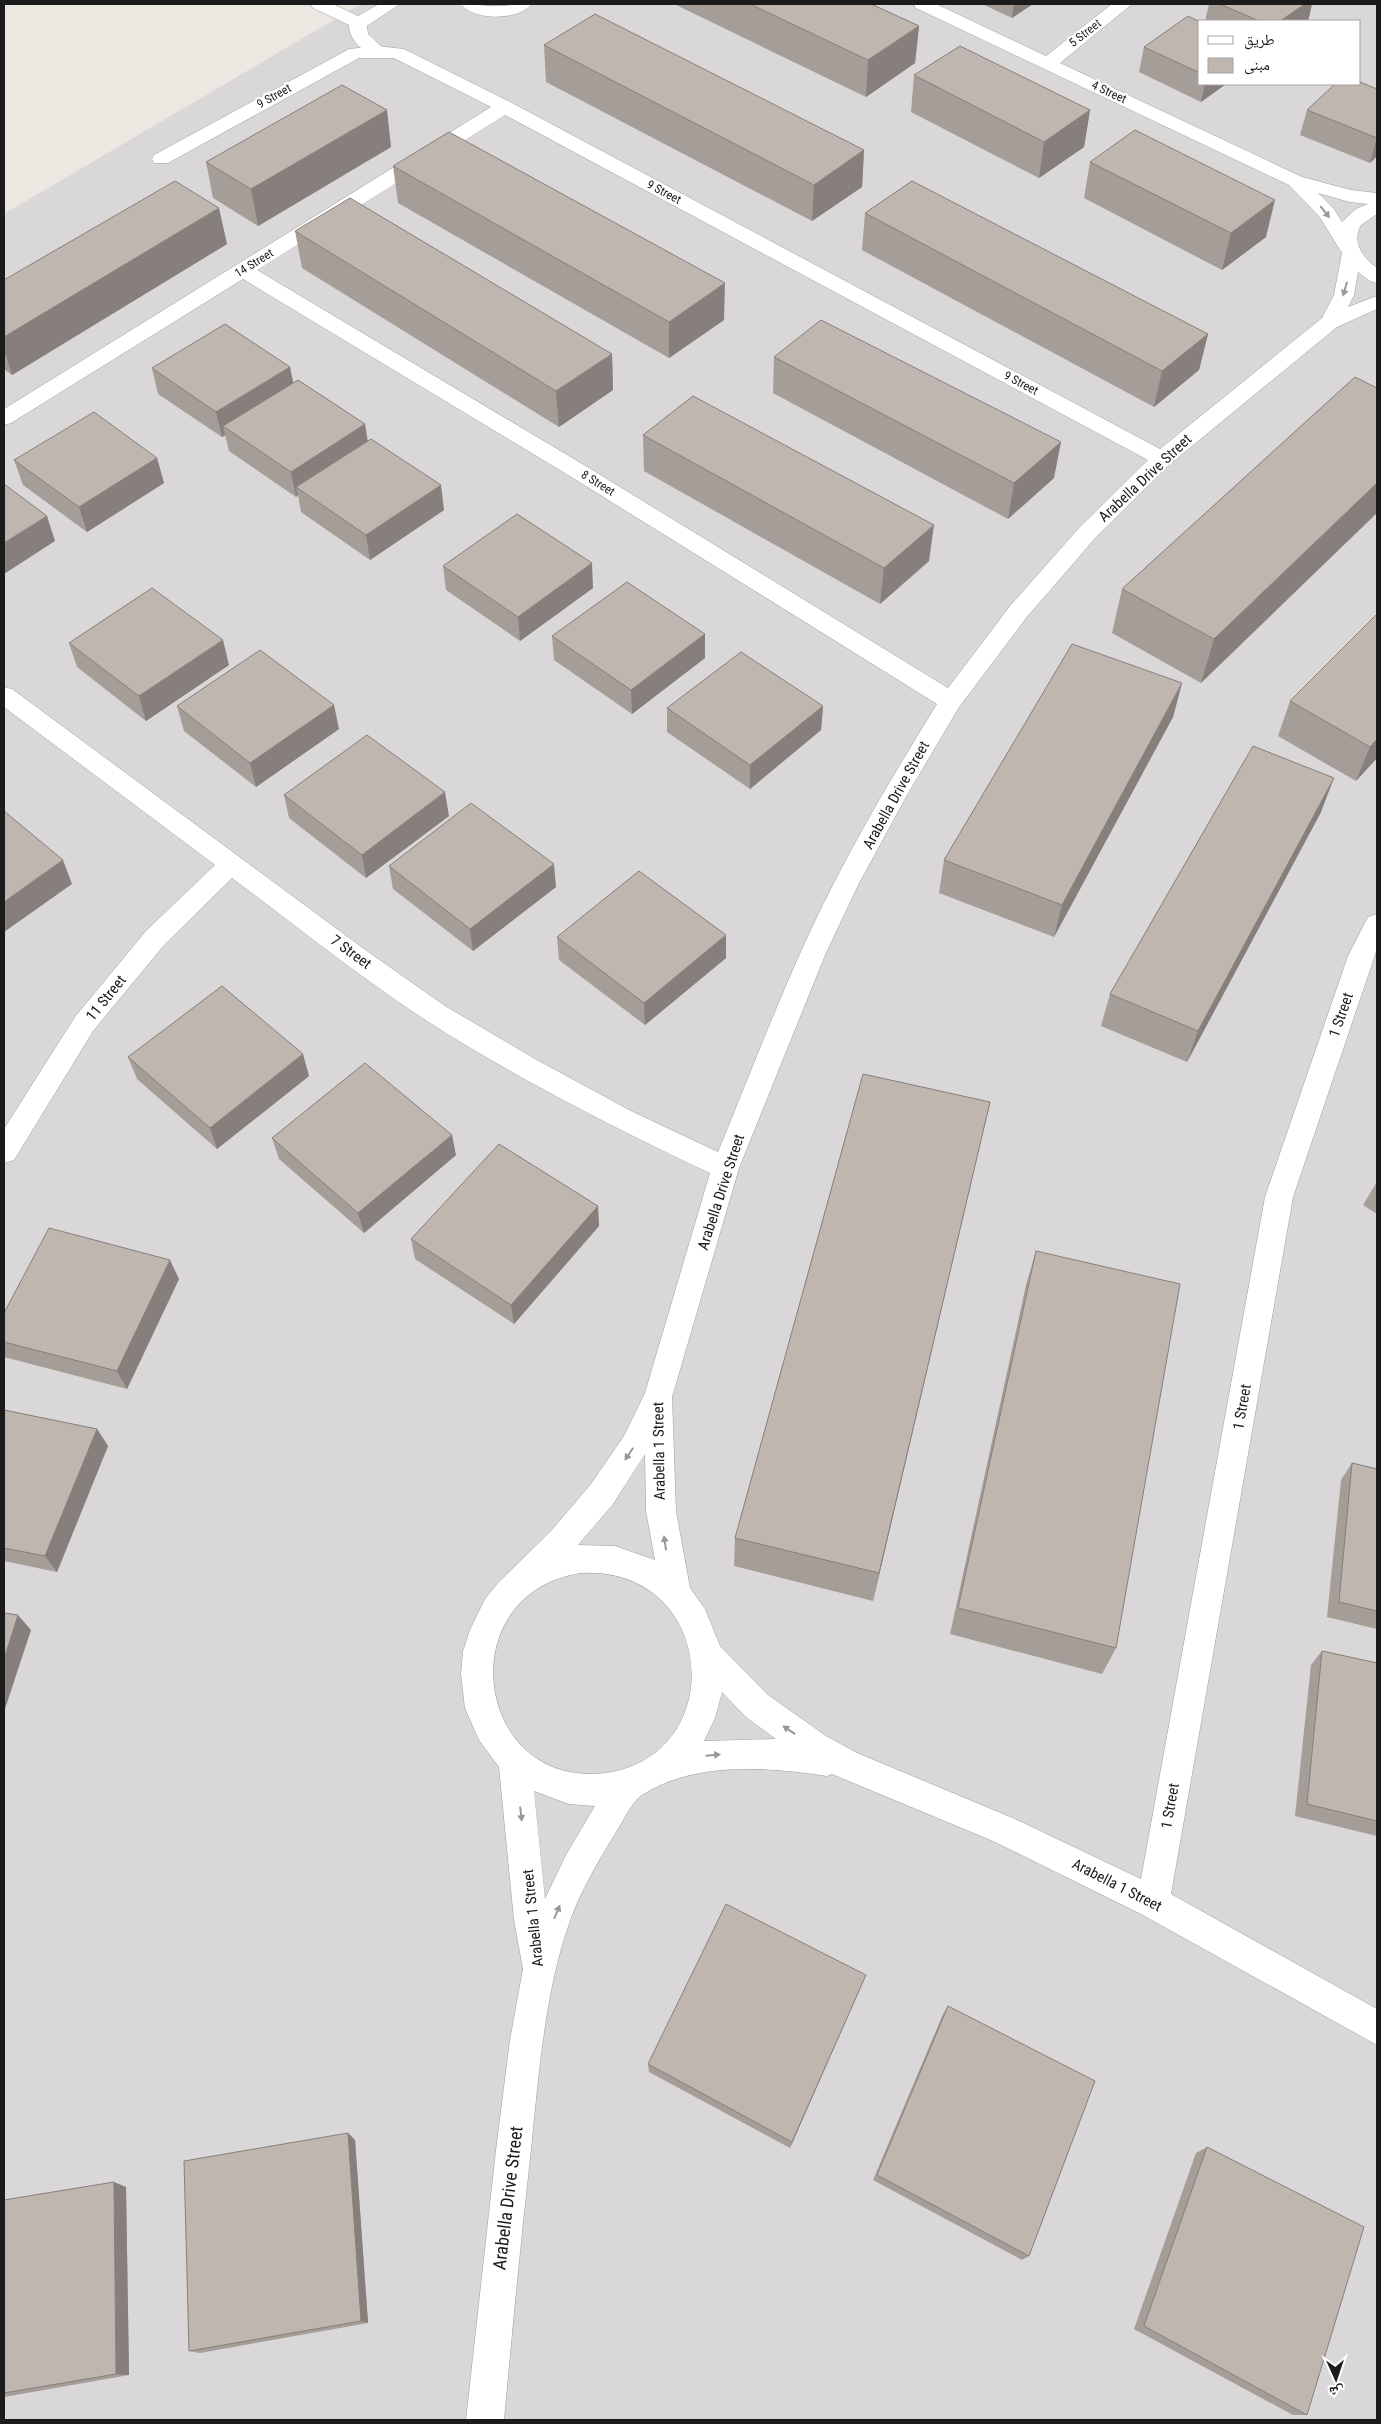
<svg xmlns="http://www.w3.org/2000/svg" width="1381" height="2424" viewBox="0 0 1381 2424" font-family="'Roboto Condensed','Noto Naskh Arabic',sans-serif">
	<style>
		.residential { fill: #d9d7d8; fill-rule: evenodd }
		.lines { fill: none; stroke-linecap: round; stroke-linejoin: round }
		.service-casing { stroke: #9f9f9f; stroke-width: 1 }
		.minor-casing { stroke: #9f9f9f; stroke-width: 1 }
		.service { fill: #fff; fill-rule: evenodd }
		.minor { fill: #fff; fill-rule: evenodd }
		.wall { fill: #a59d97 }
		.shaded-wall { fill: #867f7b }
		.building { fill: #c0b6b0; stroke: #867f7b }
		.oneway { fill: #989898 }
		.labels { text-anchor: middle; stroke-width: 4.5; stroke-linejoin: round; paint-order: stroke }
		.far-street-label { font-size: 12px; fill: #1b1b1b; stroke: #fff }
		.street-label { font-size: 15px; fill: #1b1b1b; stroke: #fff }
		.near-street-label { font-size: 18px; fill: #1b1b1b; stroke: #fff }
	</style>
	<rect width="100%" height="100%" fill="#ece7e0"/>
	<path class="residential" d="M361 4H1377V2420H4V214ZM1200 21H1360V84H1200Z"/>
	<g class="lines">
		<g class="service-casing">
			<path id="service" d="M310 4H333L358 16 379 4H400L367 26 368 34 386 51 383 55C369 59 348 41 349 25L313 8Z
				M461 4C474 3 486 7 498 6 509 6 520 3 531 4 519 21 473 21 461 4Z"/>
		</g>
		<g class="minor-casing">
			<path id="minor" d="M913 4H936L1046 56 1112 4H1132L1060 63 1302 177 1351 190 1377 193V214L1361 225C1351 242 1363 258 1377 268V283L1370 281 1358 272 1354 295 1348 307 1377 296V309L1337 327 1170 464 1096 537 1026 618 959 707 907 795 858 885 825 955 739 1168 672 1397 676 1511 690 1588 705 1609 720 1646 768 1695 826 1736 857 1753 1015 1819 1141 1879 1265 1197 1348 956 1368 917 1377 914V949L1293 1197 1171 1894 1377 2009V2045L1141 1914 993 1841 832 1774 827 1776C768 1767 694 1761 642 1795 632 1801 623 1822 616 1832 599 1860 582 1888 571 1918 544 1990 538 2083 530 2159 520 2246 512 2333 504 2420H466L496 2150 510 2040 523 1969 514 1920 499 1767 479 1740 465 1708 461 1674 463 1651 470 1630 485 1599 499 1582 552 1530 591 1484 624 1436 645 1393 710 1173C613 1127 518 1079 427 1021 360 977 297 926 232 878L164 945 93 1031 14 1160 4 1163V1129L75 1017 146 931 215 865 4 707V687L12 689 364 949 445 1006 535 1059 631 1111 718 1152C745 1087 770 1021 799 956 838 868 887 785 937 704L573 478 243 279 11 423 4 425V409L491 107 394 58H359L168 163H154L152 159 154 155 349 49 377 46 404 49 512 103 1160 449 1322 318 1334 295 1342 253 1319 216 1289 185 916 8ZM505 115 1148 460 1080 527 1010 606 948 688 589 468 257 270ZM1318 193 1350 202 1368 204 1356 209 1342 222 1334 209ZM645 1454 646 1511 655 1560 615 1546 578 1545 613 1504ZM581 1573C718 1566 730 1757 605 1773 474 1789 448 1593 581 1573ZM722 1692 746 1717 776 1739 704 1741 715 1718ZM534 1791 569 1804 595 1806 566 1855 545 1899Z"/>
		</g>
		<use href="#service" class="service"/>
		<use href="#minor" class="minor"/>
	</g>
	<path class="wall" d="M674 4H871L919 26 915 63 866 97Z
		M982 4H1033L1012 18Z
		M1209 4H1312L1308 21H1205Z
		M1200 22V84H1226L1201 102 1139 72 1144 47Z
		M544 45 864 150 862 187 812 221 546 82Z
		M914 75 1090 110 1084 147 1039 178 911 112Z
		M1377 89V156L1370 163 1300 135 1307 110Z
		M391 147 258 226 213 198 206 162Z
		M1090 162 1266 237 1222 270 1084 198Z
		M393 166 724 320 669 358 398 203Z
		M865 213 1208 334 1199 370 1154 407 862 250Z
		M295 231 612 354 613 390 559 427 302 268Z
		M227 244 12 375 4 369V280Z
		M774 357 1054 478 1008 519 773 393Z
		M290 367 293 383 367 441 444 510 370 560 301 512 298 495 296 497 229 451 225 435 222 437 158 394 152 368Z
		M1355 377 1201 683 1112 633 1122 589Z
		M643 435 929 561 880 604 644 471Z
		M157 458 164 483 87 532 23 485 14 460Z
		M443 566 593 588 520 641 446 590Z
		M1377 614V758L1356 781 1278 736 1290 701Z
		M705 634V658L632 714 554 660 552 636Z
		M69 643 229 665 146 721 77 667Z
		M1182 683 1173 717 1054 937 939 893 944 860Z
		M177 706 339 729 256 787 184 731Z
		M823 706 821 730 750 789 667 732V708Z
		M284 795 449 816 366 878 289 818Z
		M1321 812 1187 1062 1101 1026 1110 994Z
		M389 866 556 887 473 951 393 889Z
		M557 937 726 958 645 1025 559 960Z
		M128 1057 309 1076 217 1149 137 1079Z
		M990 1102 873 1601 734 1566 735 1538Z
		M272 1138 456 1155 364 1233 279 1159Z
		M1377 1181V1214L1363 1205 1375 1185Z
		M598 1206 599 1226 514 1324 415 1259 411 1239Z
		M1036 1251 1116 1648 1102 1674 950 1634 1026 1285Z
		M179 1279 127 1389 4 1357V1313Z
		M4 1410 97 1429 108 1446 57 1572 4 1561Z
		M1352 1463 1377 1469V1629L1327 1617 1341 1480Z
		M1322 1651 1377 1663V1836L1295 1816 1311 1665Z
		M862 1984 790 2148 649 2072 648 2064Z
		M948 2006 1029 2256 1022 2260 873 2180 943 2014Z
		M348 2133 355 2140 368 2323 200 2353 189 2351Z
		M1207 2147 1307 2415H1293L1134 2329 1196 2153Z
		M126 2187 129 2375 4 2397V2200Z"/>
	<path class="shaded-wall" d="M1014 4H1033L1012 18Z
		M1305 4H1312L1308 21H1280Z
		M919 26 915 63 866 97 868 60Z
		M1205 84H1226L1201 102Z
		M387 110 391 147 258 226 251 189Z
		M1090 110 1084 147 1039 178 1044 142Z
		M1377 138V156L1370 163Z
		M864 150 862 187 812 221 814 185Z
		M1275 200 1266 237 1222 270 1231 233Z
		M219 208 227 244 12 375 4 349V337Z
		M725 283 724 320 669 358V322Z
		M1208 334 1199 370 1154 407 1162 371Z
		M612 354 613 390 559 427 556 391Z
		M290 367 295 392 223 426 225 435 222 437 216 412Z
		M365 424 369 449 296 487 298 495 296 497 291 472Z
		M1061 442 1054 478 1008 519 1014 483Z
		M157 458 164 483 87 532 79 507Z
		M1377 483V513L1201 683 1214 639Z
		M441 485 444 510 370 560 366 535Z
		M47 516 55 541 4 574V543Z
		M934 525 929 561 880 604 884 568Z
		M592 563 593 588 520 641 518 617Z
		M705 634V658L632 714 631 690Z
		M223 640 229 665 146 721 139 696Z
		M1182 683 1173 717 1054 937 1062 905Z
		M334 705 339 729 256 787 250 763Z
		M823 706 821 730 750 789V765Z
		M1377 739V758L1356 781 1370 747Z
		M1334 778 1321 812 1187 1062 1198 1031Z
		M445 792 449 816 366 878 362 855Z
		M63 860 72 884 4 932V902Z
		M554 864 556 887 473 951 470 929Z
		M726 935V958L645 1025 644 1003Z
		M303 1054 309 1076 217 1149 210 1128Z
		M990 1102 981 1139 873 1601 879 1573Z
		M452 1135 456 1155 364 1233 358 1213Z
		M598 1206 599 1226 514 1324 511 1305Z
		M170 1260 179 1279 127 1389 117 1371Z
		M97 1429 108 1446 57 1572 45 1556Z
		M18 1615 31 1630 4 1712V1659Z
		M866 1975 862 1984 790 2148 792 2142Z
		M348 2133 355 2140 368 2323 361 2321Z
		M114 2182 126 2187 129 2375 116 2374Z"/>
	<path class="building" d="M750 4H871L919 26 868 60Z
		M1220 4H1305L1280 21H1259Z
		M595 14 864 150 814 185 544 45Z
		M1188 16 1200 22V73L1144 47Z
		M960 46 1090 110 1044 142 914 75Z
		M1360 82 1377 89V138L1307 110 1335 84H1360Z
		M342 85 387 110 251 189 206 162Z
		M1135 130 1275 200 1231 233 1090 162Z
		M449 132 725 283 669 322 393 166Z
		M175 181 219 208 4 337V280Z
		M912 181 1208 334 1162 371 865 213Z
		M350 198 612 354 556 391 295 231Z
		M821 320 1061 442 1014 483 774 357Z
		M225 324 290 367 216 412 152 368Z
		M1355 377 1377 388V483L1214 639 1122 589Z
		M298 380 365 424 291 472 223 426Z
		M693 396 934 525 884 568 643 435Z
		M94 412 157 458 79 507 14 460Z
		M371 439 441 485 366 535 296 487Z
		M4 484 47 516 4 543Z
		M517 514 592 563 518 617 443 566Z
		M627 582 705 634 631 690 552 636Z
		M152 588 223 640 139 696 69 643Z
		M1377 614V739L1370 747 1290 701Z
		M1072 644 1182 683 1062 905 944 860Z
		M260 650 334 705 250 763 177 706Z
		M741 652 823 706 750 765 667 708Z
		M367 735 445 792 362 855 284 795Z
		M1253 746 1334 778 1198 1031 1110 994Z
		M471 803 554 864 470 929 389 866Z
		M4 811 63 860 4 902Z
		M639 871 726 935 644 1003 557 937Z
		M222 986 303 1054 210 1128 128 1057Z
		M365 1063 452 1135 358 1213 272 1138Z
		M863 1074 990 1102 879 1573 735 1538Z
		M499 1144 598 1206 511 1305 411 1239Z
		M49 1228 170 1260 117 1371 4 1342V1313Z
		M1036 1251 1180 1284 1116 1648 958 1608Z
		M4 1410 97 1429 45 1556 4 1548Z
		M1352 1463 1377 1469V1611L1339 1602Z
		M4 1613 18 1615 4 1659Z
		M1322 1651 1377 1663V1821L1307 1804Z
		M726 1904 866 1975 792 2142 648 2064Z
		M948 2006 1095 2081 1029 2256 877 2175Z
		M348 2133 361 2321 189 2351 184 2161Z
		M1207 2147 1364 2227 1307 2415 1144 2326Z
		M114 2182 116 2374 4 2393V2200Z"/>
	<defs><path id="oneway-solid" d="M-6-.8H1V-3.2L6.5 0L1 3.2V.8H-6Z" transform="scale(1.25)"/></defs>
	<g class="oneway">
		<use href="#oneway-solid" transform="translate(1325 212) rotate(51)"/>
		<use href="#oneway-solid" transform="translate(1345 289) rotate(106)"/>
		<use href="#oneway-solid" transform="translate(629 1454) rotate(124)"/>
		<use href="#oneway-solid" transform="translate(665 1543) rotate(-98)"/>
		<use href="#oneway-solid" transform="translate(789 1730) rotate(-146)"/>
		<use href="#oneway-solid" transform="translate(713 1755) rotate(-5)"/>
		<use href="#oneway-solid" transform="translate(521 1814) rotate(83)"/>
		<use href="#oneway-solid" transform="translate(557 1912) rotate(-67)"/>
	</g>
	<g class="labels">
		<g class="far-street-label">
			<text transform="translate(1085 33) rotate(-38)" y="4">5 Street</text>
			<text transform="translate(1109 92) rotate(25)" y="4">4 Street</text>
			<text transform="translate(274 96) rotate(-29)" y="4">9 Street</text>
			<text transform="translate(664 192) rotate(28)" y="4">9 Street</text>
			<text transform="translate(254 263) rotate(-32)" y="4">14 Street</text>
			<text transform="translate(1021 383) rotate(28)" y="4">9 Street</text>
			<text transform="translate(598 483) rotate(32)" y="4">8 Street</text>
		</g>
		<g class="street-label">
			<text transform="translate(1145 478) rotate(-43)" y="5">Arabella Drive Street</text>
			<text transform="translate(896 795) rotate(-61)" y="5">Arabella Drive Street</text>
			<text transform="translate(351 952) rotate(36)" y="5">7 Street</text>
			<text transform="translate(106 998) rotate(-51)" y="5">11 Street</text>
			<text transform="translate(1341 1015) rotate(-71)" y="5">1 Street</text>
			<text transform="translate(721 1192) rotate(-72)" y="5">Arabella Drive Street</text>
			<text transform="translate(1242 1407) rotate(-80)" y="5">1 Street</text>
			<text transform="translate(659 1451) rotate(-91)" y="5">Arabella 1 Street</text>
			<text transform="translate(1170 1806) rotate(-80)" y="5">1 Street</text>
			<text transform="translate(1117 1885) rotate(27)" y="5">Arabella 1 Street</text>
			<text transform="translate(533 1918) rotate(-96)" y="5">Arabella 1 Street</text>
		</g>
		<g class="near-street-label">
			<text transform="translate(508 2198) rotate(-83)" y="6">Arabella Drive Street</text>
		</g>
	</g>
	<rect width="1381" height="2424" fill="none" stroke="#1b1b1b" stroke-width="10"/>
	<rect x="1198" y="20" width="162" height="65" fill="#ffffff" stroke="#a4a4a4"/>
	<rect x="1208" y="36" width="25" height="8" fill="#ffffff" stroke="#a4a4a4"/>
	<text x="1244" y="45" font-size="15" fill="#1b1b1b">طريق</text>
	<rect x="1208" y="58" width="25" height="15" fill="#c0b6b0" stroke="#a4a4a4"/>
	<text x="1244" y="70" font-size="15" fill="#1b1b1b">مبنى</text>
	<g transform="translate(1336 2379) rotate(177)" stroke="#ffffff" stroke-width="4" paint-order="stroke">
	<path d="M0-4L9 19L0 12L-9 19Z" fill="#1b1b1b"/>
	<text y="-8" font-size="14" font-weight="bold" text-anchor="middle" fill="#1b1b1b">ش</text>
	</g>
</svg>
